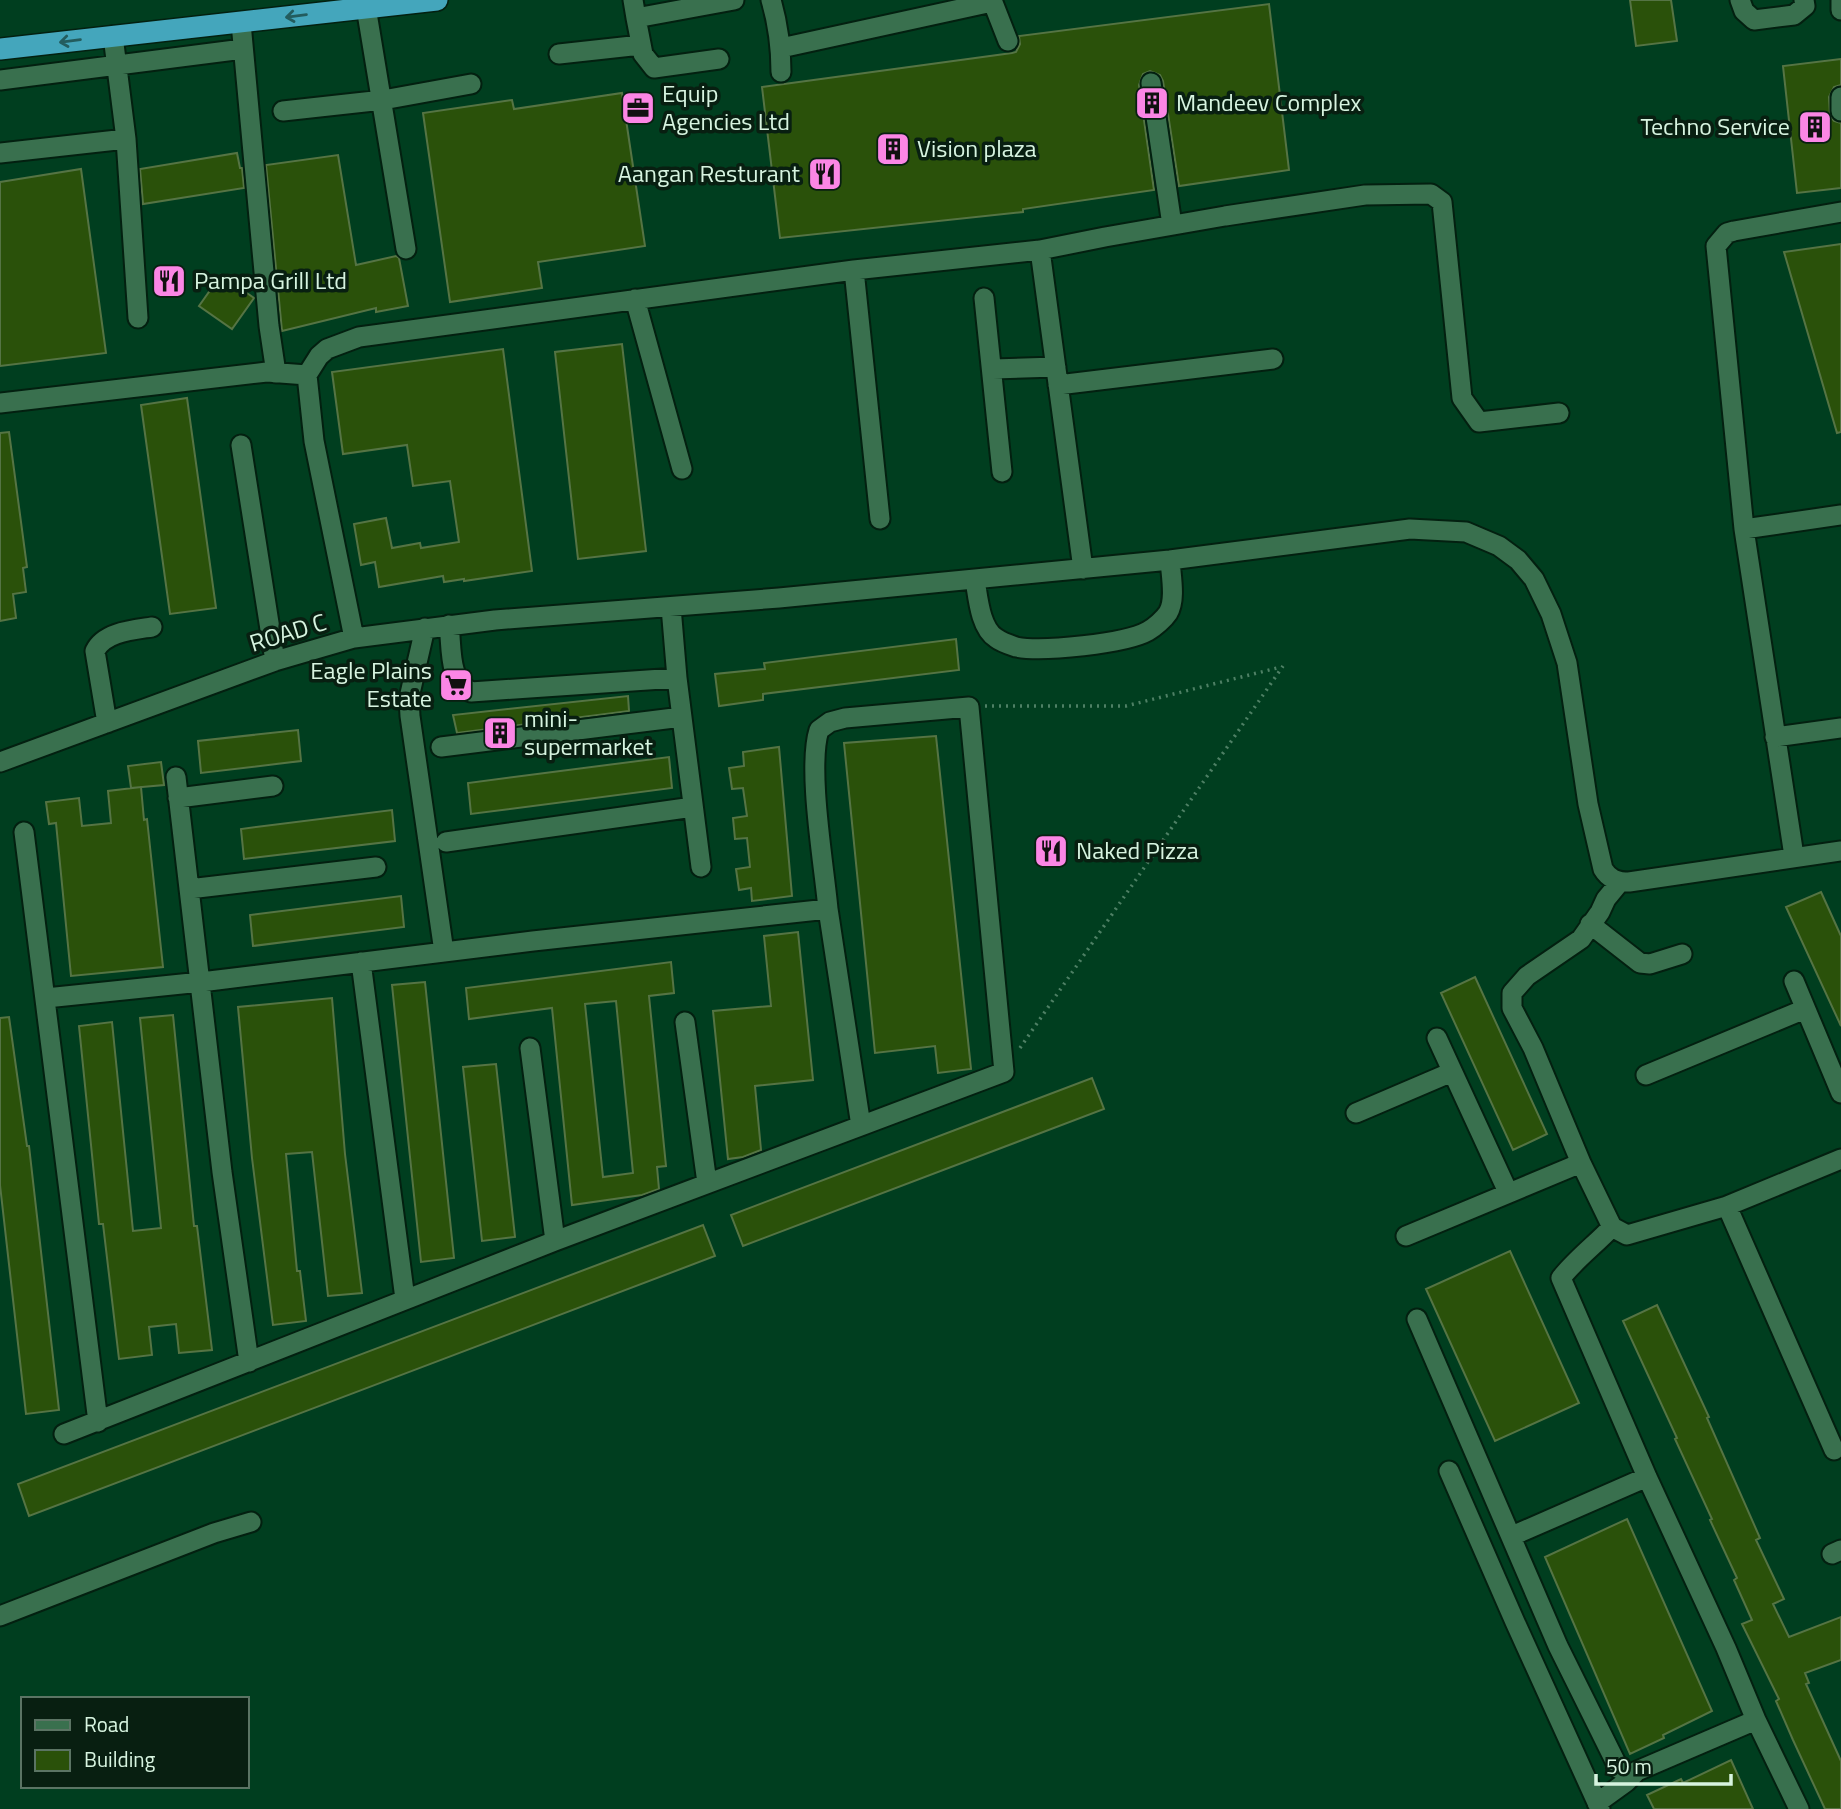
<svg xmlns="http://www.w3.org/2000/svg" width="1841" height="1809" viewBox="0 0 1841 1809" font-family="'Titillium Web',sans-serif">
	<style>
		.building { fill: #2a510a; stroke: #557444; stroke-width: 2; fill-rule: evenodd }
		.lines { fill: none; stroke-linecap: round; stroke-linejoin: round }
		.minor-casing { stroke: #032010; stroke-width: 23 }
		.highway-casing { stroke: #032010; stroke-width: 24 }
		.path { stroke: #4e8065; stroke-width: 3.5; stroke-dasharray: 2 5; stroke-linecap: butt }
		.minor { stroke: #39704e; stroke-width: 19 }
		.highway { stroke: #44a6bc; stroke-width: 21 }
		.oneway { stroke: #235c5e }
		.labels { text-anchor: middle; stroke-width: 7; stroke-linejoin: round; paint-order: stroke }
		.poi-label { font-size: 24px; fill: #d7f4e0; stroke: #081f11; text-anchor: start }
		.street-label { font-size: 24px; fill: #d7f4e0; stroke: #081f11 }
	</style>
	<rect width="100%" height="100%" fill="#003e1f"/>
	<path class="building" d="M1630 0H1671L1677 41 1636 46Z
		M1269 4 1289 170 1179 186 1163 81 1160 75 1150 71 1143 74 1139 85 1154 190 1023 209V212L780 238 762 87 1012 53 1016 52 1020 44 1019 36Z
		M1841 59V85L1834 87 1829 97 1830 116 1834 121 1841 123V188L1797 193 1783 66Z
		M622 93 645 246 538 262 542 288 450 302 423 113 512 100 514 109Z
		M237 153 240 168H242L244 188 143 204 140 169Z
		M338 155 356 265 396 256 399 258 408 306 376 312V308L282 331 266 165Z
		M81 169 106 353 0 366V182Z
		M1841 244V432L1837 433 1784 252Z
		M221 275 254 298 232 329 199 306Z
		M622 344 646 551 578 559 555 352Z
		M503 349 532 571 464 581V579L444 582 443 576 379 587 375 562 361 565 354 524 386 518 392 548 420 543 421 548 459 542 450 481 413 486 407 445 343 454 332 372Z
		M187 398 216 608 170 614 141 405Z
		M9 432 27 567 23 568 26 592 13 594 16 618 0 621V433Z
		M956 639 959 670 763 694V700L719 706 715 674 765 669 764 663Z
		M628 696 629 711 457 733 453 715Z
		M298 730 301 761 201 773 198 741Z
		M936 736 971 1069 938 1073 935 1046 875 1053 844 743Z
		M779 747 792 896 752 901 751 888 739 890 736 869 750 867 747 838 735 839 733 818 747 816 743 788 732 789 729 768 744 766 743 752Z
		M669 757 672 788 471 814 468 783Z
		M161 762 164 785 131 788 128 766Z
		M141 787 144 820 147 819 163 967 71 976 56 823 49 824 46 802 79 798 82 826 111 823 108 791Z
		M392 810 395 841 244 859 241 829Z
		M1821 892 1841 936V1026L1786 907Z
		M401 896 404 927 253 946 250 915Z
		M798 932 813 1080 755 1086 761 1150 743 1157 728 1159 713 1011 771 1006 764 936Z
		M671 962 674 993 649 996 666 1166 657 1167 659 1189 642 1195 572 1205 552 1008 469 1019 466 988ZM616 1001 633 1173 603 1177 585 1004Z
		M1475 977 1547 1134 1513 1150 1441 993Z
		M425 982 454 1258 421 1262 392 985Z
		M332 998 345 1154 362 1293 328 1296 312 1152 286 1154 297 1271H300L306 1321 273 1325 252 1158 238 1007Z
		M173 1015 194 1226H197L212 1350 179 1353 176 1324 149 1327 152 1355 119 1359 103 1224H99L79 1026 112 1022 133 1231 161 1228 140 1018Z
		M9 1017 27 1146H29L59 1410 26 1414 0 1185V1018Z
		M496 1064 515 1237 482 1241 463 1067Z
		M1092 1078 1104 1109 743 1246 731 1215Z
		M703 1225 715 1256 29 1516 18 1484Z
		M1510 1251 1579 1403 1495 1441 1426 1289Z
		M1657 1305 1709 1417 1707 1418 1760 1538 1756 1540 1784 1599 1773 1604 1789 1637 1841 1617V1660L1805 1673 1809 1683 1806 1684 1841 1761V1809H1825L1793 1740 1776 1701 1779 1699 1742 1624 1752 1620 1734 1580 1737 1578 1710 1520 1712 1519 1675 1439 1677 1438 1623 1321Z
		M1627 1519 1712 1711 1663 1735 1664 1738 1630 1754 1545 1557Z
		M1731 1760 1753 1809H1654L1647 1795 1681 1779 1683 1783Z"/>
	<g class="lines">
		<g class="minor-casing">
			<path id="minor" d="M633 0 636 18 734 0
				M771 0C778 24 781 46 781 72
				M992 0 1008 41
				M1740 0 1744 11 1754 20 1794 15 1805 6 1804 0
				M1841 1V10
				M366 7 406 249
				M636 18 643 54 654 68 719 59
				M241 23 269 326 276 373
				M113 36 126 139 138 318
				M781 48 992 2
				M559 54 641 45
				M0 80 243 49
				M1151 83 1172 225
				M1841 97V111
				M283 111 383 100 471 84
				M0 153 126 139
				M1040 250 1083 569
				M854 270 880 519
				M984 298 1002 472
				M635 299 682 469
				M993 369 1056 367
				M1058 385 1273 359
				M0 403 267 372 307 375
				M241 445 275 661
				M1744 529 1841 515
				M975 580C978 597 980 628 996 638 1001 642 1010 645 1016 647 1042 652 1125 644 1148 631 1155 627 1164 619 1168 613 1176 600 1171 576 1170 560
				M671 607 677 678 701 867
				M449 625C452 648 448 680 471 692L677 678
				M425 628 409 698 410 716 444 952
				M354 638 314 441 307 375 319 356 327 349 359 337 854 270 1040 250 1105 237 1225 216 1365 195 1431 194 1442 202 1462 398 1479 422 1559 413
				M107 723 95 651C104 632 133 630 152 627
				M1775 737 1841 728
				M441 747 682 717
				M0 762 275 661 354 638 495 620 779 598 1170 560 1410 529 1466 532 1499 546 1518 560 1534 579 1551 614 1567 663 1588 804 1603 869C1609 879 1617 882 1629 882L1841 851
				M176 777 222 1172 249 1362
				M178 798 273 786
				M24 832 98 1422
				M446 842 693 807
				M1794 856 1744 529 1716 246 1727 233 1734 231 1841 212
				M1620 882 1606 899 1600 912 1581 939 1527 976 1512 993V1008L1533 1048 1581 1163 1612 1227 1627 1235 1727 1206 1841 1159
				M189 889 376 867
				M1590 924 1640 963 1650 964 1682 954
				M361 962 405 1299
				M1794 981 1841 1093
				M46 998 201 982 533 941 828 909 861 1126
				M685 1022 707 1183
				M1437 1038 1508 1192
				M530 1048 555 1241
				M1646 1075 1805 1009
				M1356 1113 1452 1072
				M1727 1206 1834 1450
				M1612 1227C1595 1245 1576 1259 1561 1278L1647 1477 1726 1648 1756 1720 1799 1809
				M1406 1236 1581 1163
				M1417 1319 1558 1646 1619 1769
				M64 1434 555 1241 1004 1072 969 707 845 718 830 722 819 730C807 768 824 865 828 909
				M1449 1471 1515 1622 1600 1809
				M1512 1536 1647 1477
				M1832 1554 1841 1550
				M0 1616 214 1533 251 1522
				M1597 1803 1626 1782 1637 1771 1756 1720"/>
		</g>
		<g class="highway-casing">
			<path id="highway" d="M0 49 437 0"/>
		</g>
		<path class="path" d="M985 706H1126L1281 667
			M1020 1048 1283 666"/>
		<use href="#minor" class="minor"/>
		<use href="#highway" class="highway"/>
	</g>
	<defs><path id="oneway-shaft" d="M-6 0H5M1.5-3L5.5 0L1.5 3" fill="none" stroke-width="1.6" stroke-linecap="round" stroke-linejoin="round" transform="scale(1.75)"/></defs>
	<g class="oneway">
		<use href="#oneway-shaft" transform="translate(296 16) rotate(173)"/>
		<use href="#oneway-shaft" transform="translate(70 41) rotate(173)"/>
	</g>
	<defs>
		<g id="building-square" transform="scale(1.75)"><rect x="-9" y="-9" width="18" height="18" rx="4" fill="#fb86e5" stroke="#081f11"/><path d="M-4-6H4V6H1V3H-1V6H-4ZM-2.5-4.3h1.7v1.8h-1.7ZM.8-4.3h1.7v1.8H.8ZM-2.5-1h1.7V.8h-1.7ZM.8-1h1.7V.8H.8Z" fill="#111"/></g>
		<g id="office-square" transform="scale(1.75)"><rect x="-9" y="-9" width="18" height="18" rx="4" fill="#fb86e5" stroke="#081f11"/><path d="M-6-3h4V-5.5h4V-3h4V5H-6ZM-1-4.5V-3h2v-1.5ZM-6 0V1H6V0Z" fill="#111"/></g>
		<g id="restaurant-square" transform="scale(1.75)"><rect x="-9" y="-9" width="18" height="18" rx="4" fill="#fb86e5" stroke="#081f11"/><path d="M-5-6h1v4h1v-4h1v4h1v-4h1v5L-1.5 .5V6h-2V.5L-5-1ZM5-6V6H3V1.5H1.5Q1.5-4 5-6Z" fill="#111"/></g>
		<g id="supermarket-square" transform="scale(1.75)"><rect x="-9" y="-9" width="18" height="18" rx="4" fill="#fb86e5" stroke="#081f11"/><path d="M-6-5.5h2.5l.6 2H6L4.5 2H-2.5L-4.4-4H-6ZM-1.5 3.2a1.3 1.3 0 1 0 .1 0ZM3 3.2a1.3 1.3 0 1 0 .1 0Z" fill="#111"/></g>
	</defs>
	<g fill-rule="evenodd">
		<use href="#building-square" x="1152" y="103"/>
		<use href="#office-square" x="638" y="108"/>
		<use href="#building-square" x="1815" y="127"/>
		<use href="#building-square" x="893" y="149"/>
		<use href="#restaurant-square" x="825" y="174"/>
		<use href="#restaurant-square" x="169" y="281"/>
		<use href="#supermarket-square" x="456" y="685"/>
		<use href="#building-square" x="500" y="733"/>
		<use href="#restaurant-square" x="1051" y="851"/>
	</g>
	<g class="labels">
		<g class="poi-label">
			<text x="662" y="102">Equip<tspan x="662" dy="28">Agencies Ltd</tspan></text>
			<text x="1176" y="111">Mandeev Complex</text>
			<text x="1790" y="135" text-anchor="end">Techno Service</text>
			<text x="917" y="157">Vision plaza</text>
			<text x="800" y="182" text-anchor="end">Aangan Resturant</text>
			<text x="194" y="289">Pampa Grill Ltd</text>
			<text x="432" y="679" text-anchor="end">Eagle Plains<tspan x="432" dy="28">Estate</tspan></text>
			<text x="524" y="727">mini-<tspan x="524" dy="28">supermarket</tspan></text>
			<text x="1076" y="859">Naked Pizza</text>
		</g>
		<g class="street-label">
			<text transform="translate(288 633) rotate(-17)" y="8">ROAD C</text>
		</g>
	</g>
	<rect x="21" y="1697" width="228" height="91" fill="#081f11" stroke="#5b7464" stroke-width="2"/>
	<rect x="35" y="1720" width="35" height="10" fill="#39704e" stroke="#5b7464" stroke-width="2"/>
	<text x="84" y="1732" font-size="21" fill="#d7f4e0">Road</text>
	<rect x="35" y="1750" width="35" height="21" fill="#2a510a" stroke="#5b7464" stroke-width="2"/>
	<text x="84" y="1767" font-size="21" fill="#d7f4e0">Building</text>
	<path d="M1596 1774v10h135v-10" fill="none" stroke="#d7f4e0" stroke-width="3.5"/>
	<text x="1606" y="1774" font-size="21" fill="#d7f4e0" stroke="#081f11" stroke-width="5" paint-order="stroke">50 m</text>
</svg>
